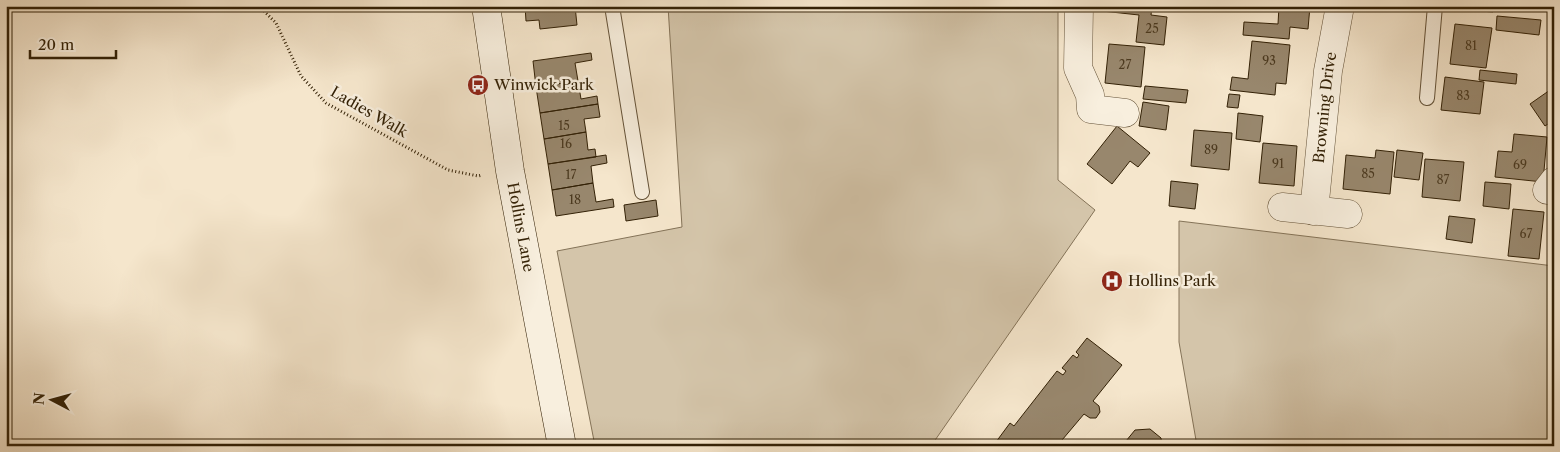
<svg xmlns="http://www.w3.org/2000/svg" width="1560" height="452" viewBox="0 0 1560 452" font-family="'Libre Caslon Text',serif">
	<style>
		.green { fill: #d4c5aa; stroke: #847358 }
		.building { fill: #98876d; stroke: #332106 }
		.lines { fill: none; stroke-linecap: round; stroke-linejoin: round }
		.lane-casing { stroke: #645238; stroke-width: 16 }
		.street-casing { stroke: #645238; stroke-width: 29 }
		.secondary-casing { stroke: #332106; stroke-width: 29 }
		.path { stroke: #332106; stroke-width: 3; stroke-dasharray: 1 2.5; stroke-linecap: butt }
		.lane { stroke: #f8efde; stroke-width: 14 }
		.street { stroke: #f8efde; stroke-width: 28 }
		.secondary { stroke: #f8efde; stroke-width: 28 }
		.labels { text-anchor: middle; stroke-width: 5; stroke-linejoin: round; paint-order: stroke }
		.number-label { font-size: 12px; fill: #4c3a20 }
		.poi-label { font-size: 15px; fill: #332106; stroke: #f8efde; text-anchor: start }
		.street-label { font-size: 15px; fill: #332106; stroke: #f8efde }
	</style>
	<rect width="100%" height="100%" fill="#f5e6cc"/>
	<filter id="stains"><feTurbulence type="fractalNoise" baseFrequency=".004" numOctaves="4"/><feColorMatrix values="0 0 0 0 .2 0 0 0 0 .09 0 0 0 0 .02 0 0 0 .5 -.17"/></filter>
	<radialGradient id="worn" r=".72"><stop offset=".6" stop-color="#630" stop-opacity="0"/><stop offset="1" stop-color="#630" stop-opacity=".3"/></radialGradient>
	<path class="green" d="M668 6H1058V180L1095 210 931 446H595L557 251 682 227Z
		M1179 221 1554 266V446H1197L1179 342Z"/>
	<path class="building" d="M525 6H575L577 25 540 29 539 20 526 21Z
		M1103 6H1152L1151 15 1167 17 1164 45 1136 42 1139 15 1102 11Z
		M1279 6H1310L1308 29 1290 27 1289 39 1243 35 1244 22 1278 24Z
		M1455 6H1493V12L1454 9Z
		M1497 16 1541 20 1539 35 1496 30Z
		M1455 24 1492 28 1486 68 1450 64Z
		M1252 41 1290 45 1286 84 1276 83 1275 95 1230 90 1232 77 1248 79Z
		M1109 44 1145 47 1141 87 1105 83Z
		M591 53 592 60 575 63 578 81 536 87 533 61Z
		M1480 70 1517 74 1516 84 1479 80Z
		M1445 77 1484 82 1480 114 1441 110Z
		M578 81 581 99 597 96 598 104 540 113 536 87Z
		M1145 86 1188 90 1186 103 1143 99Z
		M1550 90 1554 96V120L1545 126 1530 104Z
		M1229 94 1240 95 1238 108 1227 107Z
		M1143 102 1169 106 1166 130 1139 126Z
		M598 104 600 117 584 119 586 132 544 139 540 113Z
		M1238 113 1263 116 1260 142 1236 139Z
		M1117 126 1150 153 1138 167 1130 161 1112 184 1087 164Z
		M1194 130 1232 133 1229 170 1191 166Z
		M586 132 588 150 595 149 596 157 548 164 544 139Z
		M1514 134 1547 137 1543 182 1495 177 1498 151 1512 152Z
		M1263 143 1297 146 1294 186 1259 183Z
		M1376 150 1394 152 1390 194 1343 189 1346 155 1375 158Z
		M1397 150 1423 153 1419 180 1394 177Z
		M606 155 607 163 591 166 593 183 552 190 548 164Z
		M1425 159 1464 162 1460 201 1422 197Z
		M1171 181 1198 184 1195 209 1169 206Z
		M1485 182 1511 184 1509 209 1483 206Z
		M593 183 596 202 613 199 614 207 556 216 552 190Z
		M656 200 658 216 626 221 624 205Z
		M1513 209 1544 212 1539 259 1508 256Z
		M1449 216 1475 219 1472 243 1446 239Z
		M1087 338 1122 365 1093 401 1099 406 1100 412 1096 418H1090L1084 414 1057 446H993L1010 423 1014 426 1057 371 1063 375 1066 371 1062 368 1073 355 1077 358 1079 355 1076 352Z
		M1150 429 1161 438 1162 446H1127L1126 441 1135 430Z"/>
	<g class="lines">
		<g class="lane-casing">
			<path id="lane" d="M612 6 642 192
				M1427 98 1435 6"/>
		</g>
		<g class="street-casing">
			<g id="street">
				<path d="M1079 6 1078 68 1090 95 1091 109 1125 113"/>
				<path d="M1547 190 1554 181"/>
				<path d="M1282 207 1348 214"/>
				<path id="s1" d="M1314 211 1328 71 1340 6"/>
			</g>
		</g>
		<g class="secondary-casing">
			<g id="secondary">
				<path id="s2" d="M486 6 510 171 562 446"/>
			</g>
		</g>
		<path class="path" d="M259 6 276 23 301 76 326 103 448 170 478 176 482 175"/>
		<use href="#lane" class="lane"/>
		<use href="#street" class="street"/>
		<use href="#secondary" class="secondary"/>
	</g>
	<defs>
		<g id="bus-disc" transform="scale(1.125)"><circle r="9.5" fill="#8f2418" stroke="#f8efde"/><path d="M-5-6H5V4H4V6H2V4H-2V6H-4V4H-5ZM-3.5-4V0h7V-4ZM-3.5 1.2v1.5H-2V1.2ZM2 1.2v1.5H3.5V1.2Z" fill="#fff"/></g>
		<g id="hospital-disc" transform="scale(1.125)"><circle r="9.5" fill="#8f2418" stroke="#f8efde"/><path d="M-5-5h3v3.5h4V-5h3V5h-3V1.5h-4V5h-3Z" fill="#fff"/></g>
	</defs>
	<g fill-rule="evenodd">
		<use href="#bus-disc" x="478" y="85"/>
		<use href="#hospital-disc" x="1112" y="281"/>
	</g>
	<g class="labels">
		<g class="number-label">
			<text x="1152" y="33">25</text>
			<text x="1471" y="50">81</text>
			<text x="1269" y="65">93</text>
			<text x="1125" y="69">27</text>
			<text x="1463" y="100">83</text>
			<text x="564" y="130">15</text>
			<text x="566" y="148">16</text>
			<text x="1211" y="154">89</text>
			<text x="1278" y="168">91</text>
			<text x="1520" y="169">69</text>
			<text x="1368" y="178">85</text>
			<text x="571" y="179">17</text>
			<text x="1443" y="184">87</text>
			<text x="575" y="204">18</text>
			<text x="1526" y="238">67</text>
		</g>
		<g class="poi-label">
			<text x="494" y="90">Winwick Park</text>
			<text x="1128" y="286">Hollins Park</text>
		</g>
		<g class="street-label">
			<text dy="5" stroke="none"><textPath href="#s1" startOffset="104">Browning Drive</textPath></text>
			<text transform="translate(369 112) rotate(30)" y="5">Ladies Walk</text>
			<text dy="5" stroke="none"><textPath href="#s2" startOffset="224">Hollins Lane</textPath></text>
		</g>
	</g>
	<rect width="1560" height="452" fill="none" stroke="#f5e6cc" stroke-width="25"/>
	<rect x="8" y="8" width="1545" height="437" fill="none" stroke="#332106" stroke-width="2.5"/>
	<rect x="12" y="12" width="1535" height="427" fill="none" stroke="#332106"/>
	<g transform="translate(52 400) rotate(276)" stroke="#f8efde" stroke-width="4" paint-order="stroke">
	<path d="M0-4L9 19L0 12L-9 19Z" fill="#332106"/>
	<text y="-8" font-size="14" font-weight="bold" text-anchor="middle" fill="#332106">N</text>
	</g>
	<path d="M30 50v8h86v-8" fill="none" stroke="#332106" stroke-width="2.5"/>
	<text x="38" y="50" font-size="15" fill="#332106" stroke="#f8efde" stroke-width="4" paint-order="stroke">20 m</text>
	<rect width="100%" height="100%" filter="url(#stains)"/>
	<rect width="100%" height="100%" fill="url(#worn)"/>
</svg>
